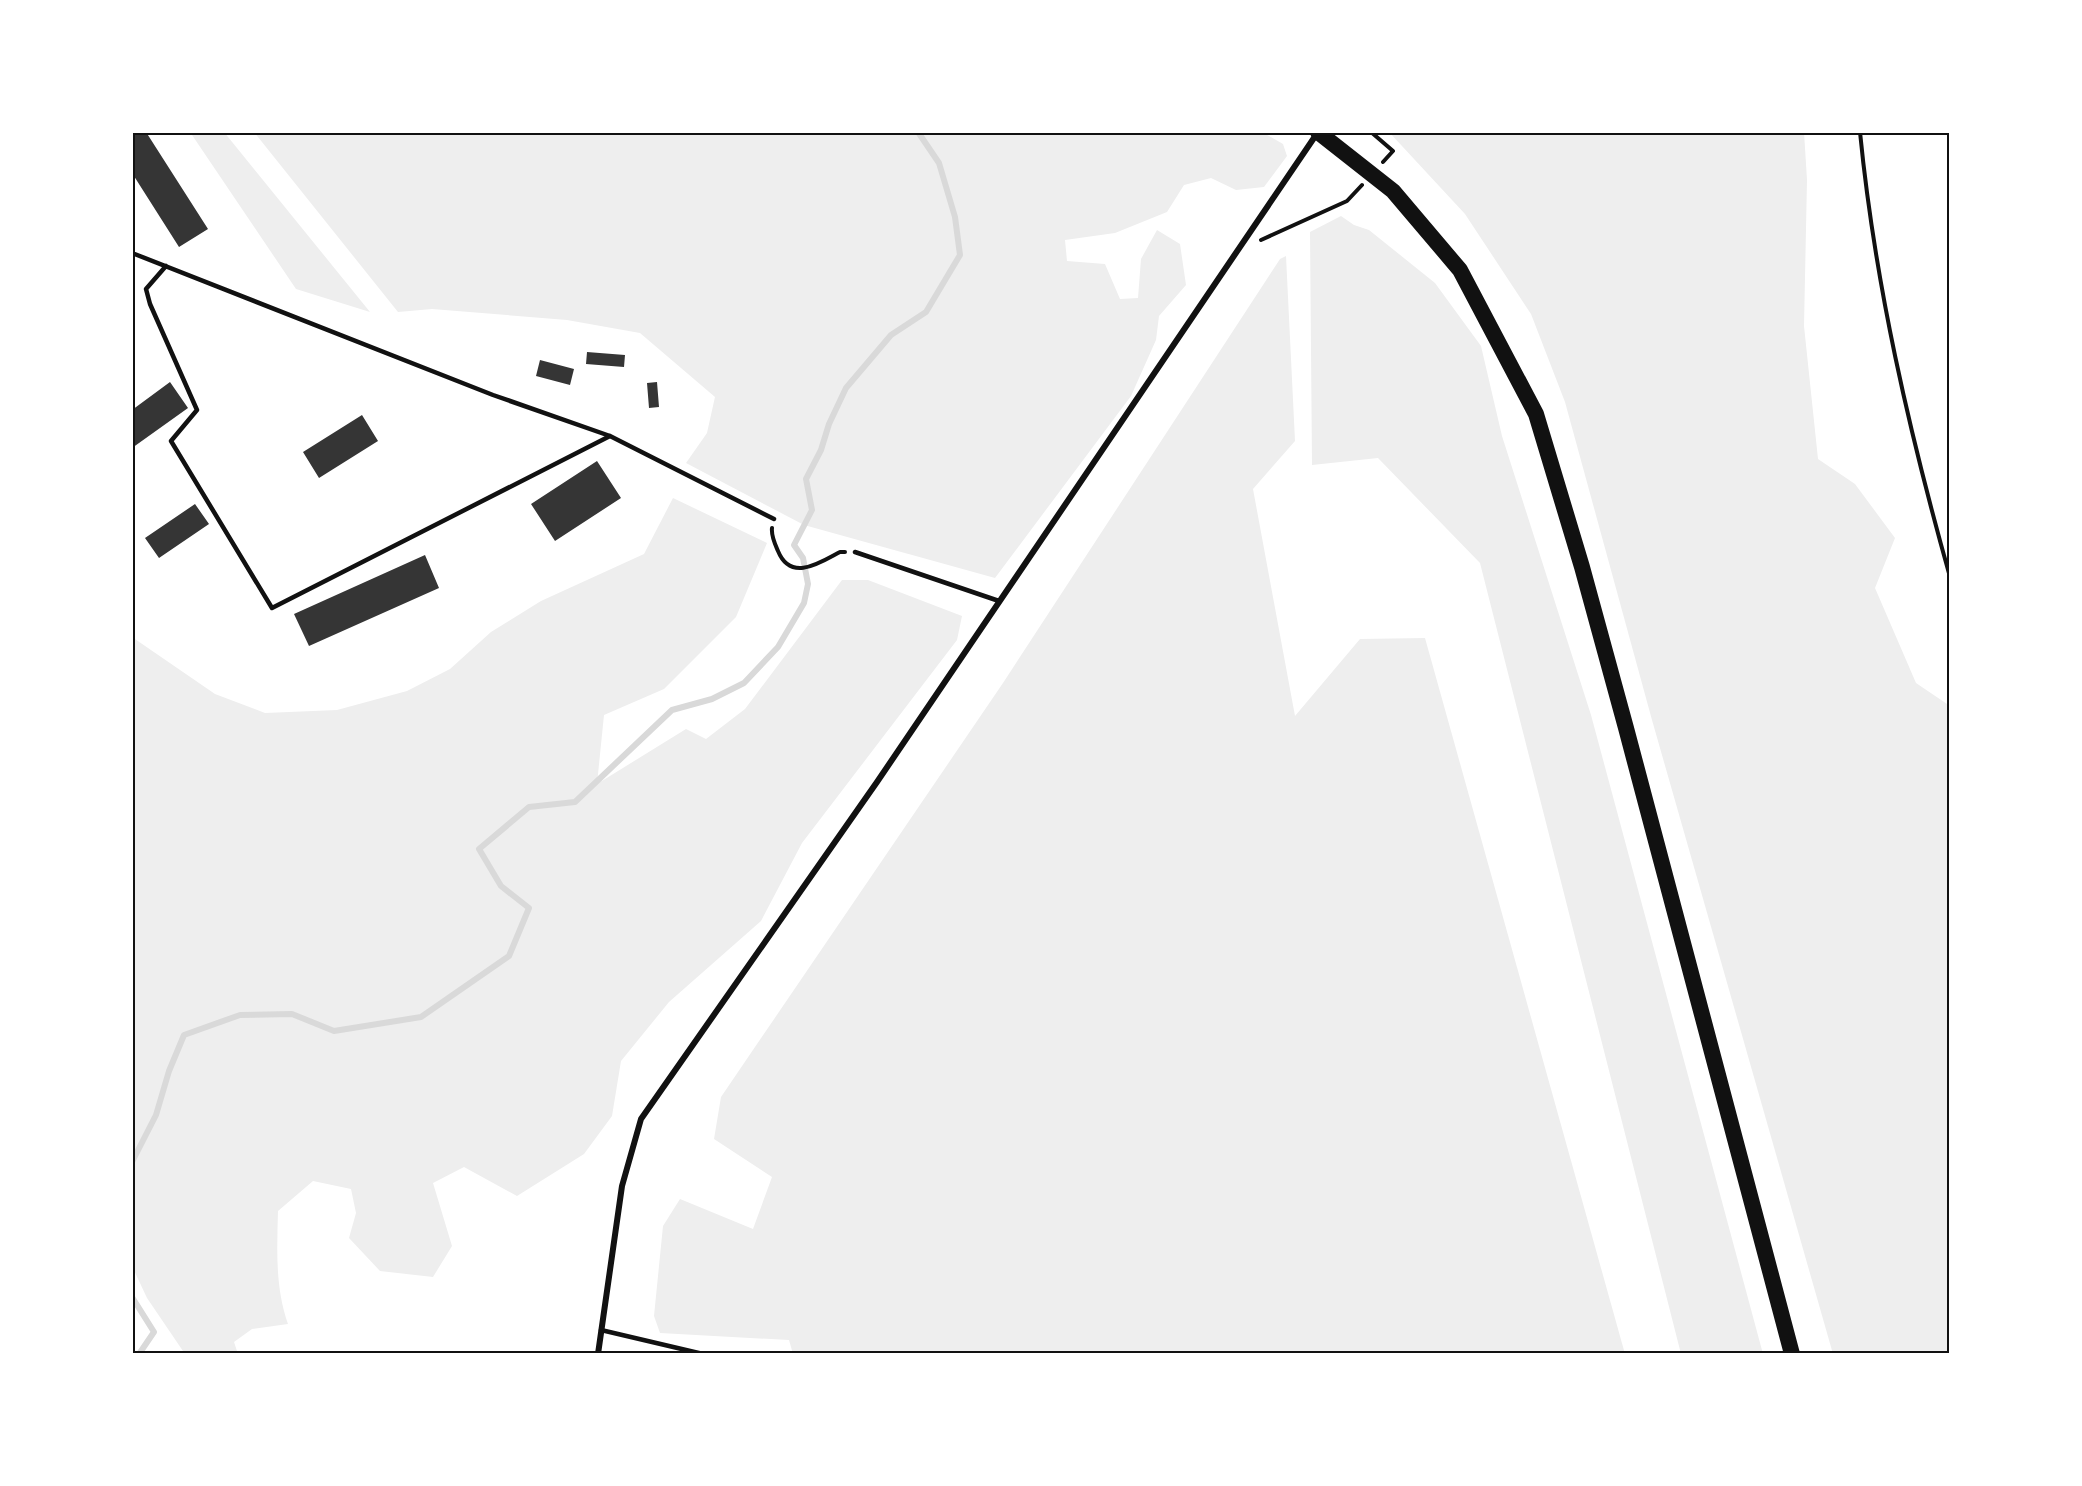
<svg xmlns="http://www.w3.org/2000/svg" width="2082" height="1486" viewBox="0 0 2082 1486" font-family="'IBM Plex Sans',sans-serif">
	<style>
		.green { fill: #eee }
		.lines { fill: none; stroke-linecap: round; stroke-linejoin: round }
		.stream { stroke: #d9d9d9; stroke-width: 6 }
		.building { fill: #353535 }
		.path { stroke: #111; stroke-width: 4 }
		.service { stroke: #111; stroke-width: 4.5 }
		.minor { stroke: #111; stroke-width: 6 }
		.trunk { stroke: #111; stroke-width: 16 }
		.neatline { fill: none; stroke: #111; stroke-width: 2 }
	</style>
	<rect width="100%" height="100%" fill="#fff"/>
	<path class="green" d="M190 132H224L370 312 296 289Z
		M254 132H1262L1283 144 1287 156 1264 187 1236 190 1211 178 1184 185 1167 212 1115 233 1065 240 1067 261 1105 264 1120 299 1138 298 1141 259 1157 230 1180 244 1186 285 1159 316 1156 340 1131 396 995 578 804 525 686 463 707 433 715 397 640 333 567 320 432 309 398 312Z
		M1389 132H1804L1807 180 1804 326 1818 459 1855 484 1895 538 1875 588 1916 683 1950 706V1354H1833L1652 720 1565 402 1531 314 1465 214Z
		M1341 216 1354 225 1369 230 1435 283 1481 346 1502 436 1591 715 1763 1354H1681L1480 563 1378 458 1312 465 1310 232Z
		M1286 256 1295 441 1253 489 1295 716 1360 639 1425 638 1625 1354H793L789 1340 660 1333 654 1316 663 1226 680 1199 753 1229 772 1177 714 1139 721 1097 1003 683 1280 259Z
		M673 498 767 543 736 617 664 689 604 715 597 784 686 729 706 739 745 709 842 580H868L962 616 957 640 802 843 761 921 669 1002 621 1061 612 1116 584 1154 517 1196 464 1167 433 1183 452 1246 433 1277 380 1271 349 1238 356 1213 351 1189 313 1181 278 1211C277 1250 275 1287 288 1324L252 1329 234 1342 238 1354H185L147 1298 132 1266V637L215 694 265 713 337 710 407 691 450 669 491 632 541 601 644 554Z"/>
	<g class="lines">
		<path class="stream" d="M132 1162 156 1115 169 1071 184 1035 240 1015 292 1014 334 1031 421 1017 509 956 529 908 501 886 479 849 529 807 575 802 672 710 712 699 744 683 778 647 804 603 808 584 803 558 794 545 812 510 806 479 821 450 829 424 846 388 891 335 926 312 960 255 955 217 939 163 918 132
			M132 1197V1202
			M132 1297 154 1332 139 1354"/>
	</g>
	<path class="building" d="M132 132H146L208 229 179 247 132 173Z
		M587 352 625 355 624 367 586 364Z
		M540 360 574 369 570 385 536 376Z
		M170 382 188 408 132 448V410Z
		M657 382 659 407 649 408 647 383Z
		M362 415 378 441 319 478 303 452Z
		M597 461 621 498 555 541 531 504Z
		M195 504 209 524 159 558 145 538Z
		M425 555 439 588 309 646 294 614Z"/>
	<g class="lines">
		<path class="path" d="M1371 132 1393 151 1383 162
			M1860 132C1875 284 1909 431 1950 577
			M1261 240 1347 201 1362 185
			M772 528C771 536 775 544 778 551 791 583 821 562 840 552H845"/>
		<path class="service" d="M132 253 493 395 610 436 774 519
			M166 266 146 289 150 304 197 410 171 441 272 608 610 436
			M855 552 999 601
			M601 1330 703 1354"/>
		<path class="minor" d="M598 1354 622 1186 641 1119 877 782 1318 132"/>
		<path class="trunk" d="M1318 132 1393 191 1460 270 1536 414 1582 567 1626 728 1792 1354"/>
	</g>
	<rect width="2082" height="1486" fill="none" stroke="#ffffff" stroke-width="267"/>
	<rect x="134" y="134" width="1814" height="1218" class="neatline"/>
</svg>
